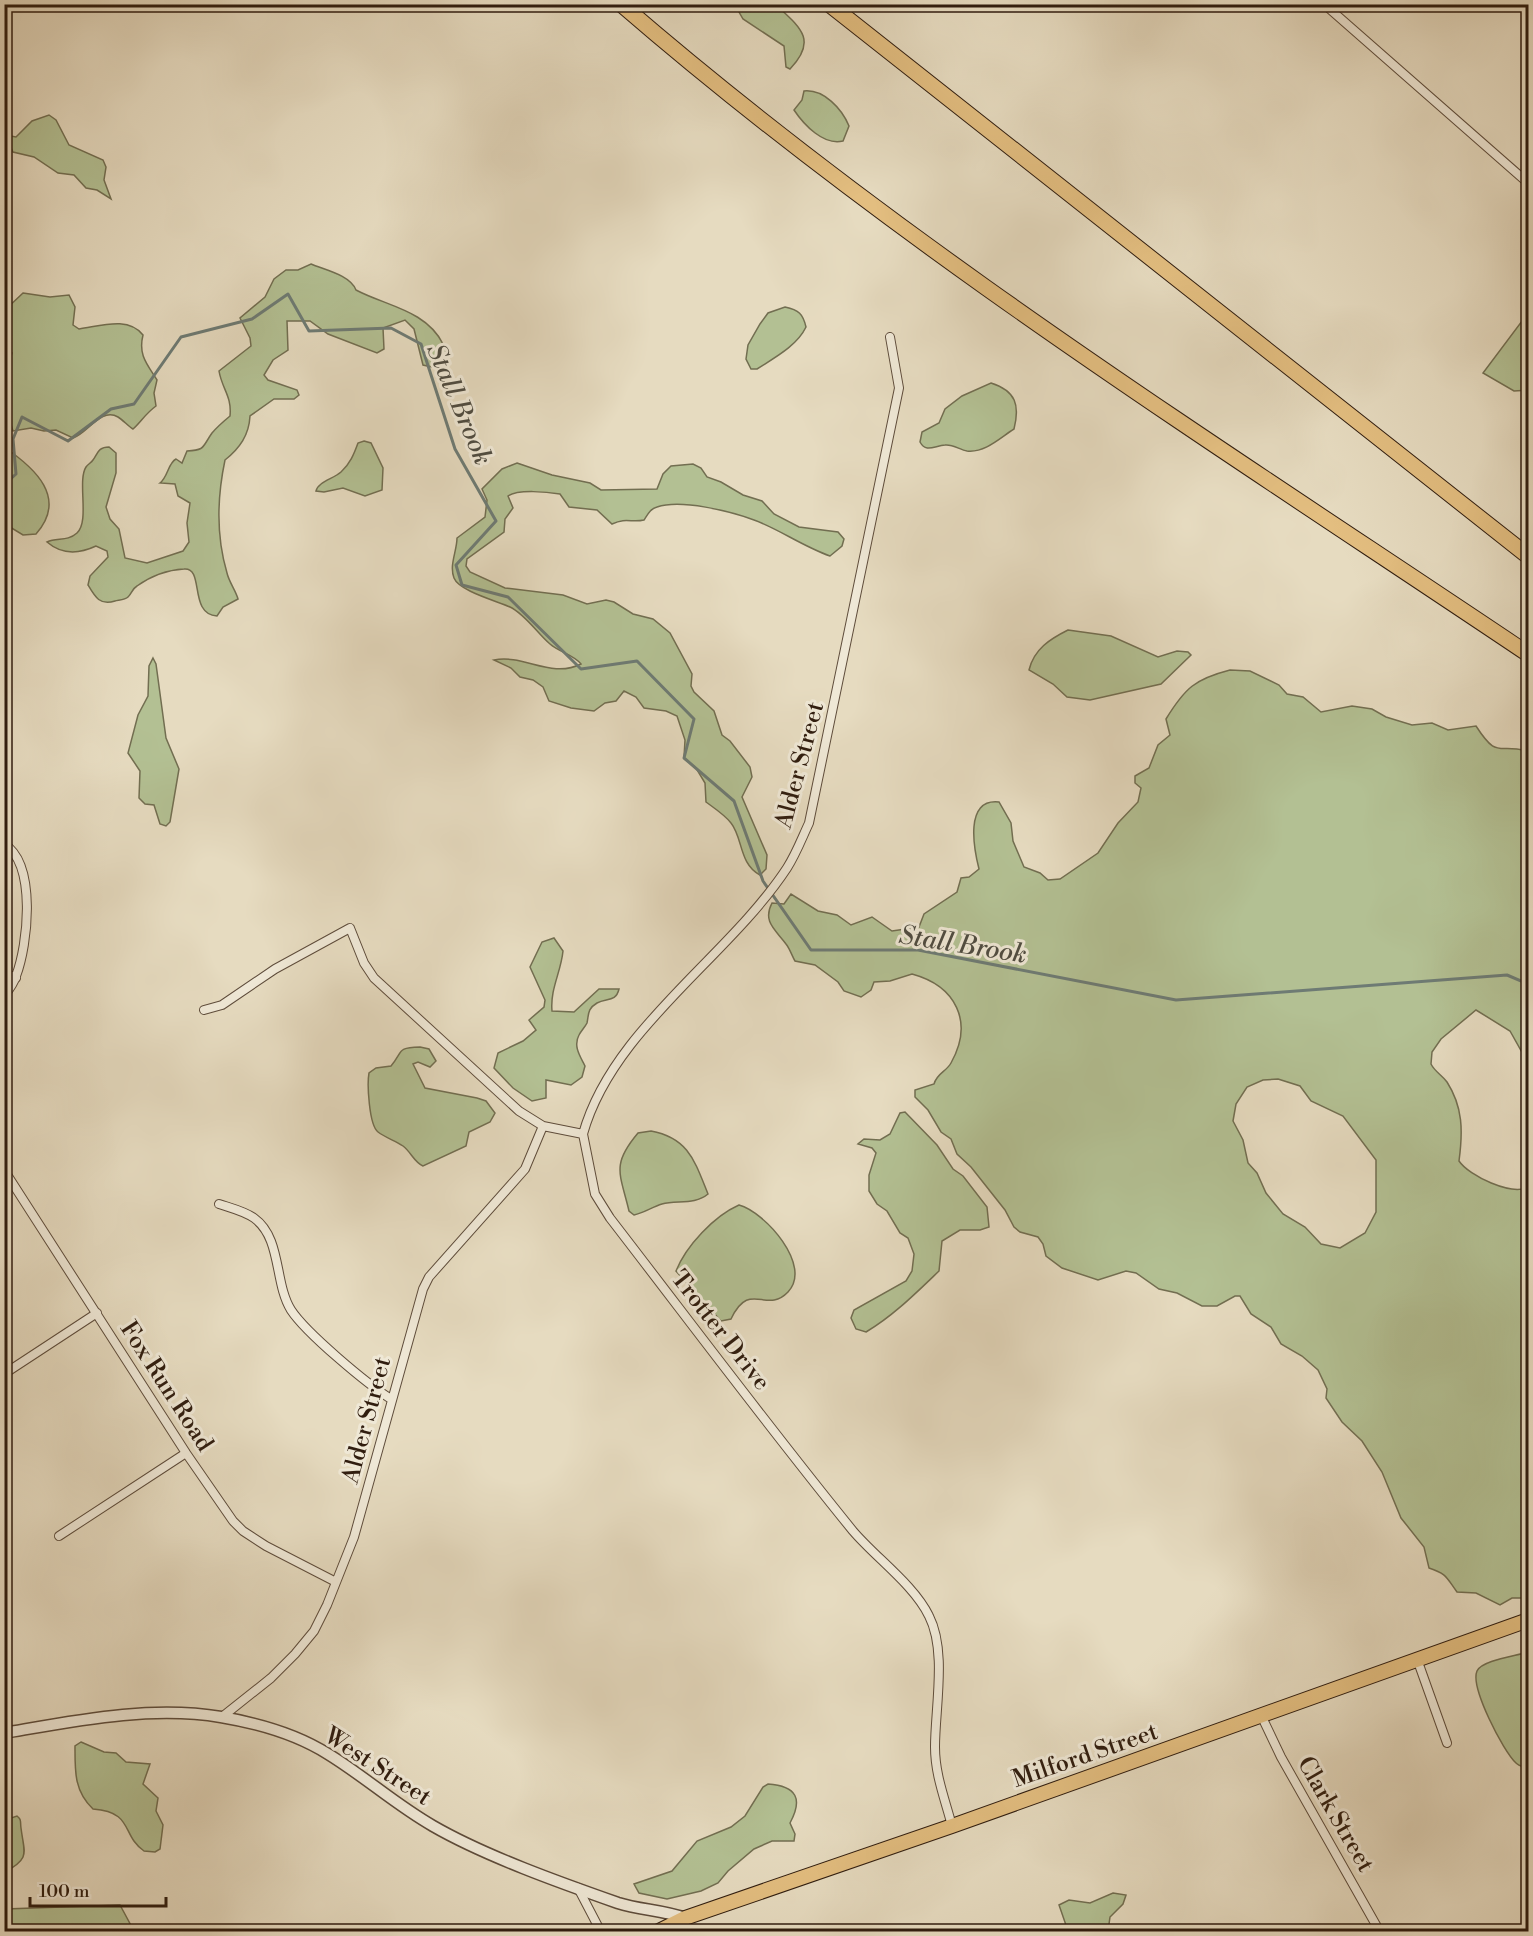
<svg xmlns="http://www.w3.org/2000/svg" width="1533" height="1936" viewBox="0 0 1533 1936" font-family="'Libre Bodoni',serif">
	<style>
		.green { fill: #b3c093; stroke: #726e51; stroke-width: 1.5; fill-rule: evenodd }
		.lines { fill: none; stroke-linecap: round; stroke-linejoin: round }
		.stream { stroke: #6e7b74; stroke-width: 3 }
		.minor-casing { stroke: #5e4c3b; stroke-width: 10 }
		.tertiary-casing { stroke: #5e4c3b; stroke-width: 13 }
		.primary-casing { stroke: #301d0f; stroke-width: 16 }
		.motorway-casing { stroke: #301d0f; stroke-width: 17 }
		.minor { stroke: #efe8d6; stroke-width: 8 }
		.tertiary { stroke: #efe8d6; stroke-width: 10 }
		.primary { stroke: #e3be80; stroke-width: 14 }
		.motorway { stroke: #e3be80; stroke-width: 15 }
		.labels { text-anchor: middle; stroke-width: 6; stroke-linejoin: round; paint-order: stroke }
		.street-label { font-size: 24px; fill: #301d0f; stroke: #efe8d6 }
		.water-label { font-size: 26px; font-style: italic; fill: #4f4c41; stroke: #efe8d6 }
	</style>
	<rect width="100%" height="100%" fill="#e6dbc0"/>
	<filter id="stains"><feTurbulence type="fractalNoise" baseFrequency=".00333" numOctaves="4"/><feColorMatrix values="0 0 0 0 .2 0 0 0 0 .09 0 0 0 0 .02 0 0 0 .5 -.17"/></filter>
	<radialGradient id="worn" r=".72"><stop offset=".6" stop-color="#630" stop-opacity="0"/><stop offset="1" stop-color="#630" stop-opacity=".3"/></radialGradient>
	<path class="green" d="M735 5H776C800 27 818 40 790 69L786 67 784 46 743 19Z
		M804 91C824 89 842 109 849 126L843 141C824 146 804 125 794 110L802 100Z
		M49 115 56 120 69 145 103 160 106 167 104 180 111 199 97 190 86 188 74 175 58 173 34 157 13 152 5 135 16 137 32 121Z
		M311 264C325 270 350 275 356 290 386 306 426 310 443 344 446 350 448 355 446 362L432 367 423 365 414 329 405 320 383 328 384 349 377 353 328 334 310 321H287L288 350 273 360 264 375 268 380 297 390 299 395 294 399H274L250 416C249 435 240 448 225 460 217 498 216 536 227 573 229 582 236 591 238 599L223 607 217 616C188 614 205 567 184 569 167 570 151 576 137 586 132 589 132 593 128 597 125 600 119 600 115 601 100 606 95 597 88 585L90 576 108 557 107 551 96 546C79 554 62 555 47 542 57 537 67 542 77 533 90 521 77 481 86 467 88 464 91 463 93 460 98 453 98 447 109 447L116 453V473L106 507 110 519 119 529 125 558 147 563 183 551 189 542 187 523 190 503 178 496 175 484 160 483C168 477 168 463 176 459L182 463 187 451C206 450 202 447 212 433 217 427 224 421 230 416 232 396 222 389 219 371L251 346 250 338 240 318 265 297 274 279 286 270H298Z
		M23 293 50 297 69 295 75 307 73 325 79 329C101 326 128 316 143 335 138 355 147 364 157 380L154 393 156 406C145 414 141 422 133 429 128 426 123 420 118 417 101 407 88 433 73 438L56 430 44 431 31 428 13 431 9 418 11 407 5 404V375L12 353 5 345V310Z
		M785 307C799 310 803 314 806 327 797 346 774 358 757 369H751L746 359 748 345 760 324 768 313Z
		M1528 313V390L1514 391 1483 373Z
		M991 383C1016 391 1020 405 1014 429 1000 438 985 453 967 451 960 450 953 444 945 445 934 446 926 453 920 442L922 432 939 423 945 409 962 396Z
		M364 441 371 443 383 468 382 490 365 496 343 488 324 492 316 491C318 482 333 479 341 472 350 464 354 454 358 443Z
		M4 447C35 468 68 498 36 534L23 535 5 524Z
		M517 463 552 475 590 483 601 490 657 489 663 474 671 466 693 464 701 468 707 477 721 482 743 495 762 501 774 514 799 527 838 532 844 539 842 546 830 556C802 546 779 529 754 520 730 511 681 499 657 507 650 509 648 514 644 520 631 523 627 517 612 524L597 510 569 507 560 494C548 492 518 489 508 496L513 508 505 519 504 532 467 559 466 566 470 572 505 588 563 595 587 604 606 600 614 602 633 614 653 619 670 633 692 674 691 686 694 692 714 711 722 735 730 741 750 767 752 777 742 797 767 855 766 869 760 875C739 864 743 838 731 823 725 815 714 808 706 802L705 783 696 768 684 758 685 740 677 716 666 711 644 708 636 697 624 691 616 701 605 703 594 711 571 708 549 701 543 687 533 680 520 677 511 668 494 660C524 654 551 679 581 664 574 655 559 652 550 644 538 634 525 614 510 607 497 601 459 591 454 578 449 565 457 551 457 538L485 517 487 500 482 489 502 469Z
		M1068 630 1111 636 1158 657 1177 651 1188 652 1191 655 1161 684 1090 700 1067 697 1053 684 1029 670C1034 649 1050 639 1068 630Z
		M153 658 156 664 166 738 179 769 170 822 166 826 160 824 154 805 145 804 139 798 140 771 128 753 138 715 148 696 149 666Z
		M1230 670 1250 671 1279 685 1287 694 1303 697 1321 712 1352 706 1372 709 1386 717 1412 725 1432 723 1448 730 1476 726C1498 760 1497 743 1528 751V1063L1510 1031 1476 1010 1441 1039 1432 1052 1431 1064C1435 1072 1442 1075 1447 1082 1463 1107 1463 1131 1459 1161 1469 1176 1512 1196 1528 1187V1598H1512L1500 1605 1476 1593 1457 1592C1446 1577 1447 1574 1429 1568L1424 1547 1401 1518 1382 1472 1362 1441 1342 1422 1326 1398 1327 1389 1318 1370 1302 1356 1281 1344 1271 1327 1251 1314 1240 1296H1235L1217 1306H1202L1177 1293 1159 1289 1136 1273 1126 1271 1098 1280 1062 1268 1046 1256 1043 1244 1038 1237 1020 1232 1014 1227 1005 1210 971 1167 957 1154 951 1139 941 1132 928 1110 915 1097V1090L934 1084C937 1073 946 1072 951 1063 974 1022 956 986 912 974L890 981 874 982 871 990 861 997 844 991 838 982 815 965 795 961C792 956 790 949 786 944 776 930 762 922 772 903L784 904 791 894 818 911 837 915 851 925 872 917 892 931 919 927 924 914 957 892 961 878 969 877 979 869C974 849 964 798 999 802L1011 823 1013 841 1024 867 1040 873 1048 880 1060 879 1098 853 1118 823 1138 802 1141 788 1135 783V776L1149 768 1158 745 1170 735 1166 719C1185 688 1195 679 1230 670ZM1278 1079 1300 1086 1311 1101 1343 1116 1376 1160V1212L1365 1233 1340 1248 1321 1244 1305 1227 1283 1214 1266 1193 1257 1173 1248 1163 1243 1140 1233 1121 1236 1104 1247 1087 1263 1080Z
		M554 938 563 951C561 972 550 989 552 1011L574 1012 599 989H619C616 1002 607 998 597 1003 587 1009 589 1014 587 1023 585 1027 581 1031 579 1035 573 1046 580 1056 585 1066L582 1077 571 1085 546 1080V1098L532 1101 513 1088 494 1068 498 1053 523 1041 536 1030 529 1020 544 1007 545 1000 530 967 542 942Z
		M420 1047 429 1049 436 1061 430 1067 418 1062 413 1064 425 1088 477 1098 486 1101 495 1113 490 1122 469 1132 466 1146 423 1166C414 1162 411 1152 403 1146 396 1141 386 1138 378 1132 369 1125 367 1084 369 1073L376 1068 391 1066C404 1050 396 1048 420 1047Z
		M905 1112 937 1145 953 1169 963 1176 987 1207 989 1227 980 1230H960L942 1241 939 1271C916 1293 893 1316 866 1332L856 1329 851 1318 854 1310 906 1281 912 1271 914 1254 908 1238 900 1233 887 1211 877 1204 869 1191V1175L876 1153 872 1148 858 1144 864 1139 880 1140 890 1134 900 1113Z
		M651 1131C689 1138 695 1162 708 1194 695 1205 677 1200 662 1204 652 1207 644 1213 634 1215L629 1211C620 1173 611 1165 638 1133Z
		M739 1205C765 1212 813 1266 788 1292 766 1315 750 1279 731 1319L721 1321 676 1271C686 1246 714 1216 739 1205Z
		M1528 1652V1769C1524 1767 1519 1766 1516 1763 1503 1751 1470 1687 1477 1671 1482 1660 1517 1656 1528 1652Z
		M81 1742 104 1752 116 1753 126 1762 150 1764 143 1784 158 1798 156 1811 163 1825 160 1849 155 1852 144 1851C121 1835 134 1812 93 1809 74 1791 75 1771 75 1746Z
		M768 1784C797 1786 803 1799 790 1823L795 1834 794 1841H772L754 1849 728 1871 718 1883 701 1891 667 1899 639 1893 634 1884 672 1871 697 1841 731 1827 745 1816 763 1787Z
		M17 1816C22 1820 20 1822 21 1828 24 1853 31 1858 5 1872V1820Z
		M1113 1893 1126 1895 1123 1904 1110 1917 1108 1931H1068L1059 1905 1069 1900 1090 1903Z
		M120 1905 134 1931H5V1909Z"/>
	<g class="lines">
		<path class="stream" d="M4 485 16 474 13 439 22 417 68 441 111 409 134 404 181 337 252 319 288 294 309 331 391 328 421 344 455 449 496 521 456 565 462 585 508 597 581 669 637 661 694 719 684 758 734 801 763 881 811 950H918L1176 1000 1507 975 1528 984"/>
		<g class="minor-casing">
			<path id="minor" d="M1324 4 1528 183
				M4 844C37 864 28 945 16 976 14 983 9 990 4 996
				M4 973 16 978
				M204 1010 222 1005 275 969 350 928 364 963 374 978 519 1111 543 1126 583 1134 595 1194 610 1218C691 1323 770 1429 853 1531 876 1558 914 1585 929 1616 947 1651 935 1708 935 1747 935 1775 945 1799 952 1826
				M583 1134C612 1029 728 958 787 868 796 854 802 838 809 823L899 388 890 337
				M4 1170 186 1453 233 1521 243 1531 266 1546 336 1582
				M219 1204C231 1208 244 1211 254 1218 282 1238 274 1283 291 1310 306 1333 367 1384 391 1399
				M4 1374 97 1313
				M59 1536 186 1453
				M1417 1659 1447 1743
				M1261 1715 1281 1757 1380 1932
				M222 1717 271 1678 295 1654 314 1631 327 1605 354 1537 423 1289 429 1277 525 1169 543 1126
				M578 1888 601 1932"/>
		</g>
		<g class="tertiary-casing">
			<path id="tertiary" d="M4 1733C74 1721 150 1705 221 1717 257 1723 298 1735 328 1754 364 1776 396 1805 433 1826 485 1856 561 1883 618 1903 640 1910 663 1910 685 1918"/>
		</g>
		<g class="primary-casing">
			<path id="primary" d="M657 1932 685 1918 952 1826 1528 1620"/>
		</g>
		<g class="motorway-casing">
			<path id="motorway" d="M621 4C903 248 1220 447 1528 654
				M829 4 1528 556"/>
		</g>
		<use href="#minor" class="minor"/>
		<use href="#tertiary" class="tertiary"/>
		<use href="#primary" class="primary"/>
		<use href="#motorway" class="motorway"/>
	</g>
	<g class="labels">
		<g class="street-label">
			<text transform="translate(799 765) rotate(-75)" y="8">Alder Street</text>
			<text transform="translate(721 1330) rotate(52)" y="8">Trotter Drive</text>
			<text transform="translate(167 1386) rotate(57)" y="8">Fox Run Road</text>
			<text transform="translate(366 1420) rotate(-75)" y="8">Alder Street</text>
			<text transform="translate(1085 1755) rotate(-19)" y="8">Milford Street</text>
			<text transform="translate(378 1766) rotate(33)" y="8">West Street</text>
			<text transform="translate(1336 1814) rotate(60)" y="8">Clark Street</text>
		</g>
		<g class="water-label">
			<text transform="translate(460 404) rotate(67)" y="9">Stall Brook</text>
			<text transform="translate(963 944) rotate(9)" y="9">Stall Brook</text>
		</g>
	</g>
	<rect width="1533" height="1936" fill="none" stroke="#e6dbc0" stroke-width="24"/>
	<rect x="6" y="6" width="1521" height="1924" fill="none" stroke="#301d0f" stroke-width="3"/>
	<rect x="12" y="12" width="1509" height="1912" fill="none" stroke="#301d0f" stroke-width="1.5"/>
	<path d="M30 1897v9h136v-9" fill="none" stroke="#301d0f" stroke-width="3"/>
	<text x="39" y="1897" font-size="18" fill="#301d0f" stroke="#efe8d6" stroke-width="4.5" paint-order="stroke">100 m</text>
	<rect width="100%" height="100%" filter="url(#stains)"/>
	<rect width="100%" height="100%" fill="url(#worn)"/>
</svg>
